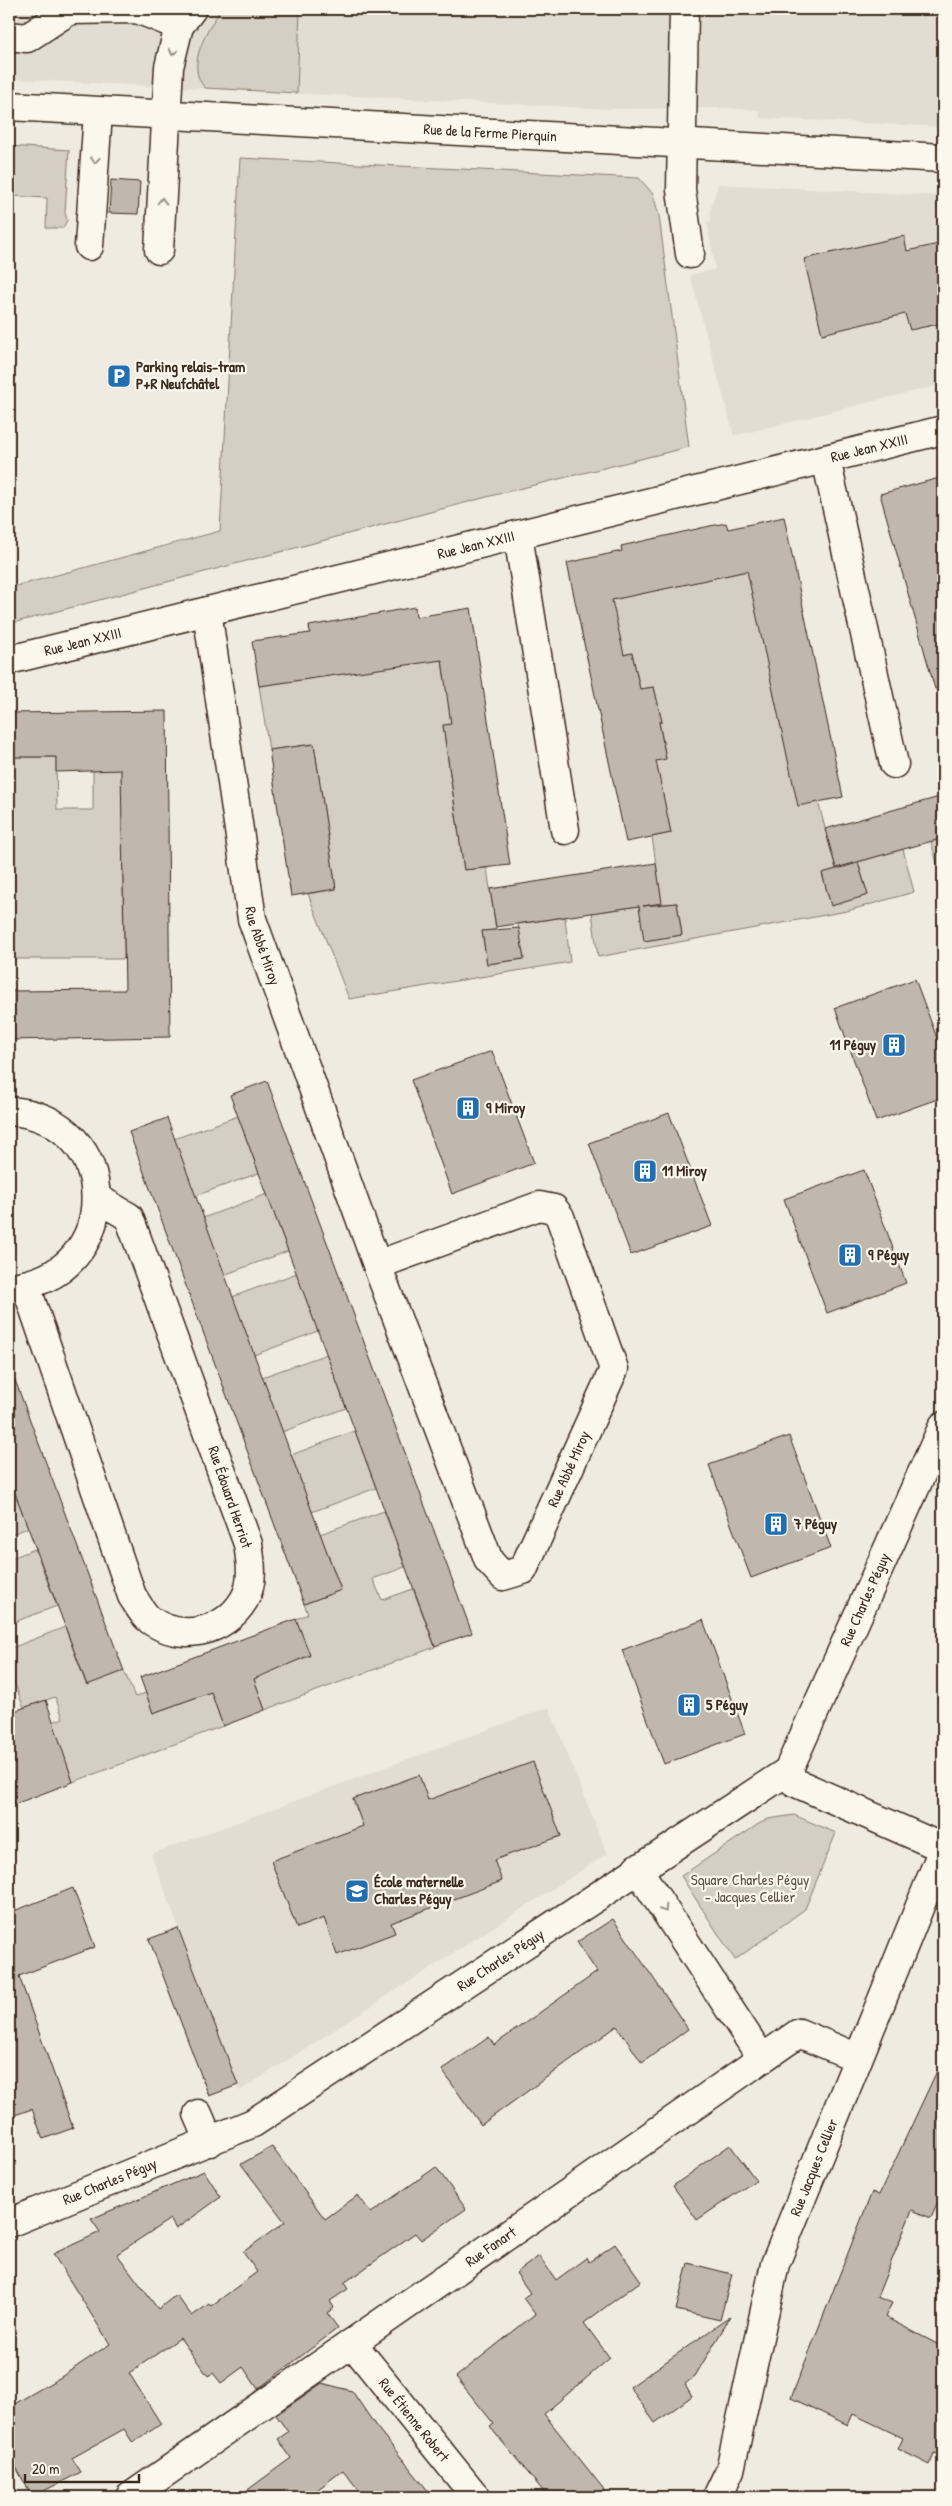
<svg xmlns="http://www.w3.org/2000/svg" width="952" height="2506" viewBox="0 0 952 2506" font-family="'Patrick Hand',sans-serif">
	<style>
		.built { fill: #e2dcd1 }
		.green { fill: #d5cec3; stroke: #887c70 }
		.building { fill: #c0b8ad; stroke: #3b2a1e }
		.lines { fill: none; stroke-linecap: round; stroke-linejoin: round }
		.minor-casing { stroke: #3b2a1e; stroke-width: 31 }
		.minor { stroke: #fbf7ec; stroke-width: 28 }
		.oneway { stroke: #9b9085 }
		.labels { text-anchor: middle; stroke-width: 4.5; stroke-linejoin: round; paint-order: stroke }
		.street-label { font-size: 15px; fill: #3b2a1e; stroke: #fbf7ec }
		.poi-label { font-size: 15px; font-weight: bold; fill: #3b2a1e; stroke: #fbf7ec; text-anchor: start }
		.park-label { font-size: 15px; fill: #625347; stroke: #fbf7ec }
	</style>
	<rect width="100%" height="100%" fill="#f0ebe0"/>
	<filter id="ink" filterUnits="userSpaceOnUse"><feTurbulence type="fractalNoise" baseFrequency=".02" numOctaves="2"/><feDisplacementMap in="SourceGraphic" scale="10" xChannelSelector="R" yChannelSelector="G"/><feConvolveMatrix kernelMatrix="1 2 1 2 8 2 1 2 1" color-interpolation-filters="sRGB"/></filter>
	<g filter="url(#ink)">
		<path class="built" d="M9 9H943V127L760 118 759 110 725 108 611 109 9 79Z
			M718 184 943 196V384L734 436 690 275 715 269 707 222 711 221 710 211Z
			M549 1707 607 1854 240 2091 151 1854Z"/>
		<path class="green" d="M221 9H300L297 93 205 88C184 65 208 30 221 9Z
			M9 146 69 150 65 213 67 220 63 228H46L47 198 9 196Z
			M240 158 639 178 653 194 659 216 689 447 502 493 9 624V588L220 531Z
			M756 569 836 869 822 874 831 905 868 895 858 862 903 849 914 892 847 911 598 957 592 913 639 906 667 937 682 935 677 903 662 904 652 837 671 833 655 761 666 758 659 722H662L654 687 640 689 632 653 588 662 585 649 594 647 596 603Z
			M442 659 444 676 475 721 443 726 464 870 487 868 496 930 482 931 487 964 524 959 518 924 565 917 570 962 349 999 308 894 336 889 314 744 269 750 259 686Z
			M167 755 122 809 124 959H9V757H56L57 810H93V771Z
			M943 839V884L931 842Z
			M238 1116 259 1173 195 1196 174 1139Z
			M267 1194 288 1251 224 1275 203 1218Z
			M297 1273 318 1331 254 1355 232 1297Z
			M327 1354 346 1408 282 1432 262 1377Z
			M355 1431 376 1488 312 1512 291 1455Z
			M9 1477 28 1528 9 1535Z
			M384 1511 405 1567 373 1579 382 1600 413 1589 435 1647 265 1710 253 1676 310 1656 296 1619 308 1614 304 1604 341 1590 320 1534Z
			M35 1549 57 1606 9 1624V1559Z
			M65 1627 86 1684 124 1671 135 1697 146 1693 153 1713 211 1692 223 1726 73 1782 69 1770 32 1730 63 1718 55 1697 24 1708 9 1669V1649Z
			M794 1815 836 1833 805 1909 735 1960 681 1876 757 1825 768 1819Z"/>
		<path class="building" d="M111 180 140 182 138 214 109 213Z
			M904 236 907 251 943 243V323L910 330 905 314 822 334 804 259Z
			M943 477V688L935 689 880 494Z
			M784 517 843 797 798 806 747 571 683 585 612 600 624 655 632 653 640 689 654 687 662 722H659L666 759 656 761 671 833 626 842 567 563 622 551 621 546 710 526 726 523 728 529Z
			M415 607 416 617 471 608 510 865 464 870 443 725 451 724 442 660 259 686 252 641 310 633 309 626Z
			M167 711 170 1037 9 1040V991L125 990 121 770 56 772V757H9V713Z
			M314 744 336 889 291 896 269 750Z
			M943 796V838L836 868 825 829Z
			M656 863 662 903 643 906 677 903 682 935 644 941 639 906 496 927 490 889Z
			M858 863 868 895 831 906 822 873Z
			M519 928 524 959 487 964 482 931Z
			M915 979 943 1054V1097L876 1121 835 1008Z
			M492 1051 534 1163 452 1194 411 1080Z
			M267 1081 472 1633 435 1646 230 1095Z
			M669 1113 712 1226 631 1255 589 1143Z
			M167 1118 341 1590 304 1604 129 1132Z
			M864 1170 906 1283 827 1313 784 1199Z
			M9 1372H12L124 1671 87 1685 9 1477Z
			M789 1436 831 1548 751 1578 709 1465Z
			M296 1619 310 1655 254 1679 265 1710 223 1726 211 1692 153 1713 140 1677Z
			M703 1620 745 1734 664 1764 622 1650Z
			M46 1700 73 1782 15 1804 9 1786V1713Z
			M533 1762 561 1836 494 1860 502 1881 391 1923 395 1933 337 1955 324 1918 297 1928 271 1861 363 1826 353 1799 419 1775 428 1800Z
			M73 1888 95 1947 19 1976 73 2128 43 2139 32 2109 9 2117V1913Z
			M613 1919 688 2029 642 2063 617 2026 481 2125 442 2070 489 2037 494 2045 597 1972 577 1942Z
			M178 1928 238 2085 209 2096 149 1939Z
			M943 2058V2191L931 2218 912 2210 877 2297 892 2303 885 2317 943 2347V2457L934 2453 930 2465 898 2449 903 2438 853 2414 848 2425 791 2398 872 2192 879 2195Z
			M730 2145 756 2180 697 2220 673 2186Z
			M272 2147 325 2219 358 2195 371 2213 436 2167 466 2209 421 2240 415 2233 344 2283 348 2289 330 2301 334 2308 327 2313 338 2328 258 2389 243 2367 221 2383 213 2373 208 2376 180 2338 129 2373 161 2424 133 2443 124 2429 72 2458 81 2472 32 2497 9 2454V2407L61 2377 110 2344 53 2254 100 2232 91 2219 204 2171 221 2197 176 2229 170 2219 117 2254 158 2309 176 2295 192 2316 209 2304 211 2306 257 2272 243 2252 285 2222 241 2164Z
			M615 2244 641 2281 584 2323 610 2358 544 2414 610 2497H548L490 2427 494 2424 456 2377 535 2314 523 2298 530 2293 516 2273 539 2256 556 2280 586 2258 589 2262Z
			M688 2263 732 2274 720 2320 676 2310Z
			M731 2316 695 2376 685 2384 692 2396 655 2423 630 2387Z
			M322 2383 352 2391 375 2425 433 2497H364L343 2470 308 2497H238L291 2458 278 2439 288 2432 276 2415Z"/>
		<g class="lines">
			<g class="minor-casing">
				<g id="minor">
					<path d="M684 9 681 190 690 254"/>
					<path d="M9 36 27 38 70 10 137 9 179 26"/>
					<path id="s1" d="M9 106 943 158"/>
					<path d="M89 246 98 112"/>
					<path d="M159 250 169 67 179 26 192 9"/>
					<path d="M826 459 894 764"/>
					<path d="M518 535 565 830"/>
					<path id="s2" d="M207 611 252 919 377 1265 489 1561 503 1576 523 1570 614 1369 560 1217 554 1209 539 1206 377 1265"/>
					<path id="s3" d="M9 660 943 430"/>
					<path d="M9 1111C124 1118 125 1278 9 1287"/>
					<path d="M26 1286 132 1596C137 1603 143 1615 150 1620 181 1642 224 1633 244 1600 254 1583 251 1562 248 1544L129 1217 97 1198"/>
					<path d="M788 1771 794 1782 943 1848"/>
					<path d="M637 1868 761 2057"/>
					<path d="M198 2114 210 2142"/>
					<path id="s4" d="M9 2223 253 2123 788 1771 943 1426"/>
					<path id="s5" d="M352 2343 476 2497"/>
					<path id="s6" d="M130 2497 799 2033 858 2058"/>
					<path id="s7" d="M717 2497 730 2470 775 2264 943 1849"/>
				</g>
			</g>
			<use href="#minor" class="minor"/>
		</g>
		<defs><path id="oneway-chevron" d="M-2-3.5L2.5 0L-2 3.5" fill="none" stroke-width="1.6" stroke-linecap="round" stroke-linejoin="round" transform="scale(1.25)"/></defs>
		<g class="oneway">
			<use href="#oneway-chevron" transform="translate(173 52) rotate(104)"/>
			<use href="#oneway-chevron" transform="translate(95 160) rotate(94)"/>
			<use href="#oneway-chevron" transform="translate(162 201) rotate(-88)"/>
			<use href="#oneway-chevron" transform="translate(664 1909) rotate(57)"/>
		</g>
	</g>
	<defs>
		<g id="parking-square" transform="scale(1.25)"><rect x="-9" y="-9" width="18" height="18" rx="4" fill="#1f6fb2" stroke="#fbf7ec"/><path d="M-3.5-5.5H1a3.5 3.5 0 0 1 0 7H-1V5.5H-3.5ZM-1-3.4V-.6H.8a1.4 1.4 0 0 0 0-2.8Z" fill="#fff"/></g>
		<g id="building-square" transform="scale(1.25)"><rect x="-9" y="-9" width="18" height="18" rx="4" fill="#1f6fb2" stroke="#fbf7ec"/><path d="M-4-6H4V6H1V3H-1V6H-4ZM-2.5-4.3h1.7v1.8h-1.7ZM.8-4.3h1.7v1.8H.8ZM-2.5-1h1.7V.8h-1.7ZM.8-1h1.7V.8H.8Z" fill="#fff"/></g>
		<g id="school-square" transform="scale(1.25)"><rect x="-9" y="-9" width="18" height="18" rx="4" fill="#1f6fb2" stroke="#fbf7ec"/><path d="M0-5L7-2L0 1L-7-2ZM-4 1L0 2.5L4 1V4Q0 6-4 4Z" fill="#fff"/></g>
	</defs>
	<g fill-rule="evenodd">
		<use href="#parking-square" x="119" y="376"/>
		<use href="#building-square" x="894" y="1045"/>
		<use href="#building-square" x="468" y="1108"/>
		<use href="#building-square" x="645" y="1171"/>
		<use href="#building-square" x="850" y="1255"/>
		<use href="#building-square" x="776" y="1524"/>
		<use href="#building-square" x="689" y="1705"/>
		<use href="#school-square" x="357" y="1891"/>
	</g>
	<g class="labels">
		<g class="street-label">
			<text dy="5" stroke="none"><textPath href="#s1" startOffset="482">Rue de la Ferme Pierquin</textPath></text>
			<text dy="5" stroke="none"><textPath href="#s3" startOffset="886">Rue Jean XXIII</textPath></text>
			<text dy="5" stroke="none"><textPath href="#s3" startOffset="481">Rue Jean XXIII</textPath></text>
			<text dy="5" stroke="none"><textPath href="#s3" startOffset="76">Rue Jean XXIII</textPath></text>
			<text dy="5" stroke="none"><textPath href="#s2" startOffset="340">Rue Abbé Miroy</textPath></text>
			<text dy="5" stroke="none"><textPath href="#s2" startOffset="1148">Rue Abbé Miroy</textPath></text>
			<text transform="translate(230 1497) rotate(71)" y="5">Rue Édouard Herriot</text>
			<text dy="5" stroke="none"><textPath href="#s4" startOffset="1092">Rue Charles Péguy</textPath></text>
			<text dy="5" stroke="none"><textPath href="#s4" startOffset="560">Rue Charles Péguy</textPath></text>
			<text dy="5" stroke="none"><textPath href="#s7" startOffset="345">Rue Jacques Cellier</textPath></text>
			<text dy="5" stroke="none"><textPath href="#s4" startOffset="109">Rue Charles Péguy</textPath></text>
			<text dy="5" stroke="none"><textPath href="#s6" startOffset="439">Rue Fanart</textPath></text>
			<text dy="5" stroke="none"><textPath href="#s5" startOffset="99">Rue Étienne Robert</textPath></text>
		</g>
		<g class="poi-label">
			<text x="136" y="372">Parking relais-tram<tspan x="136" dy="17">P+R Neufchâtel</tspan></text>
			<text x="876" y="1050" text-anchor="end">11 Péguy</text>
			<text x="486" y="1113">9 Miroy</text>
			<text x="662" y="1176">11 Miroy</text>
			<text x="868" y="1260">9 Péguy</text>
			<text x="794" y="1529">7 Péguy</text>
			<text x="706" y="1710">5 Péguy</text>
			<text x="374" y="1887">École maternelle<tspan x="374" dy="17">Charles Péguy</tspan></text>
		</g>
		<g class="park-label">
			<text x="750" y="1885">Square Charles Péguy<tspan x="750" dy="17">- Jacques Cellier</tspan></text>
		</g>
	</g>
	<rect width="952" height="2506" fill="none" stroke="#fbf7ec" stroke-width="30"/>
	<rect x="15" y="15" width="922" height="2476" fill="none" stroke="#3b2a1e" stroke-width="2" filter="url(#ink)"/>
	<path d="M25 2474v8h114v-8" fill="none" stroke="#3b2a1e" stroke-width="2.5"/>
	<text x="32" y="2474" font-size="15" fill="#3b2a1e" stroke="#fbf7ec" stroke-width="4" paint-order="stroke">20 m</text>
</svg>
